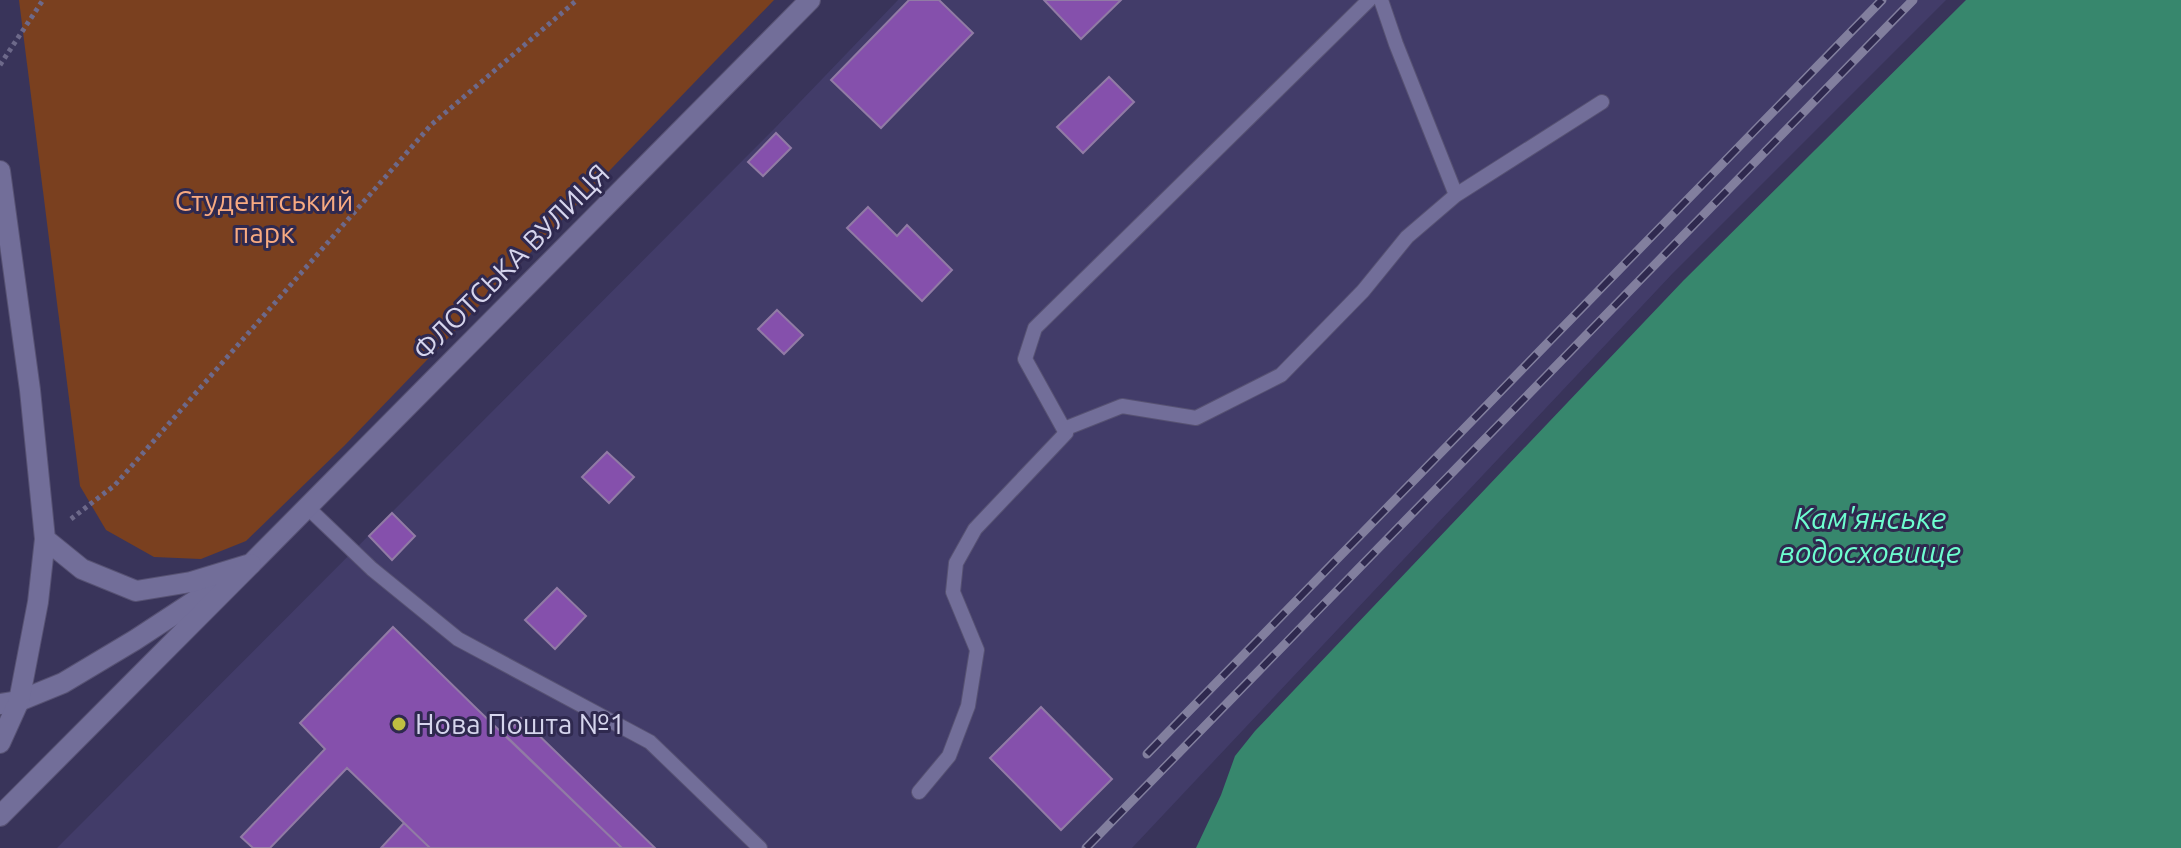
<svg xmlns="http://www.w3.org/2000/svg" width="2181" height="848" viewBox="0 0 2181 848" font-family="Ubuntu,sans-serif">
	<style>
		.built { fill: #423c69 }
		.green { fill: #7a401f }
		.water { fill: #37876d }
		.building { fill: #8550ac; stroke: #917ba5; stroke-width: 2 }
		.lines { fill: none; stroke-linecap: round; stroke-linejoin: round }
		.service-casing { stroke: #575273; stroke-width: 16 }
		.minor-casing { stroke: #575273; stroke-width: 22 }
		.tertiary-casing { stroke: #575273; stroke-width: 22 }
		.path { stroke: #6d698a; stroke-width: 5; stroke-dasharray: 4 4; stroke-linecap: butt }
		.service { stroke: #726e99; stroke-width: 14 }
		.minor { stroke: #726e99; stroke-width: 20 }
		.tertiary { stroke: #726e99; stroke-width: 20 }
		.rail-casing { stroke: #827f9e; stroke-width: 9 }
		.rail { stroke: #2f294f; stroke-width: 6; stroke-dasharray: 18; stroke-linecap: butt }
		.poi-dot { fill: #bfbe41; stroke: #2f294f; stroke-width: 3 }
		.labels { text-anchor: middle; stroke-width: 6; stroke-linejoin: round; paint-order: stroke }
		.park-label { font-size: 28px; fill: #f8aa81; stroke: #2f294f }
		.street-label { font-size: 28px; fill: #d6d5ed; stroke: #2f294f }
		.poi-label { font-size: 28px; fill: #d6d5ed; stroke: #2f294f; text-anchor: start }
		.water-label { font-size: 30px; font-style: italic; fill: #6dfdcf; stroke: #2f294f }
	</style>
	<rect width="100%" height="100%" fill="#39345a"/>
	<path class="built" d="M898 0H1946L1673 273 1132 848H57L775 128Z"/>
	<path class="green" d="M19 0H774L345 445 246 541 201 559 154 557 106 530 80 486Z"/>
	<path class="water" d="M1966 0H2181V848H1196L1221 795 1235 756 1255 731 1683 281Z"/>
	<path class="building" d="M909 0H939L973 33 881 128 831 80Z
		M1044 0H1121L1081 39Z
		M1109 77 1134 102 1083 153 1057 127Z
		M776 133 791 148 763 176 748 162Z
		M868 207 897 236 907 225 952 270 922 301 847 228Z
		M777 310 803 335 784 354 758 329Z
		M607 452 634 477 609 503 582 477Z
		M392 513 415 536 392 560 369 536Z
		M557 588 586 616 555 649 525 620Z
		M393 627 477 709 622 848H430L347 768 270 848H253L241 837 325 749 300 723Z
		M1041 707 1112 779 1061 830 990 758Z
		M521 718 655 848H622L505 735Z
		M404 823 430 848H381Z"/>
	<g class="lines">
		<g class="service-casing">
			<path id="service" d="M1381 0 1396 44 1456 195
				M1064 429 1122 406 1196 418 1281 375 1363 291 1407 237 1456 195 1602 102
				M307 507 372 569 458 639 650 742 760 848
				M919 792 949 756 968 706 977 650 953 592 956 563 975 529 1066 433 1025 359 1035 328 1369 0"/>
		</g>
		<g class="minor-casing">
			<path id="minor" d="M0 704 19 701 63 683 135 640 251 564 810 0"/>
		</g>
		<g class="tertiary-casing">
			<path id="tertiary" d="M0 171 30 390 45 539 38 602 19 701 0 743
				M45 539 82 569 136 591 191 582 247 565
				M0 816 251 564"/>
		</g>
		<path class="path" d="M0 65 43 0
			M71 519 115 485 431 125 577 0"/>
		<use href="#service" class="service"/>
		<use href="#minor" class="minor"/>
		<use href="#tertiary" class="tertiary"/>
		<g class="rail-casing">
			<path id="rail" d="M1147 754 1882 0
				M1086 848 1913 0"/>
		</g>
		<use href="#rail" class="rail"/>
	</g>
	<circle class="poi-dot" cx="399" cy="724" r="8"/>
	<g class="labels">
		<g class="park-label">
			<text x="264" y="211">Студентський<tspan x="264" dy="32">парк</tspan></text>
		</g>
		<g class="street-label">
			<text transform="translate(511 262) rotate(-45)" y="10">ФЛОТСЬКА ВУЛИЦЯ</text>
		</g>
		<g class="poi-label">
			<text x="415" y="734">Нова Пошта №1</text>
		</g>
		<g class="water-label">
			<text x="1870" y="529">Кам'янське<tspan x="1870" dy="34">водосховище</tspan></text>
		</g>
	</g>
</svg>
